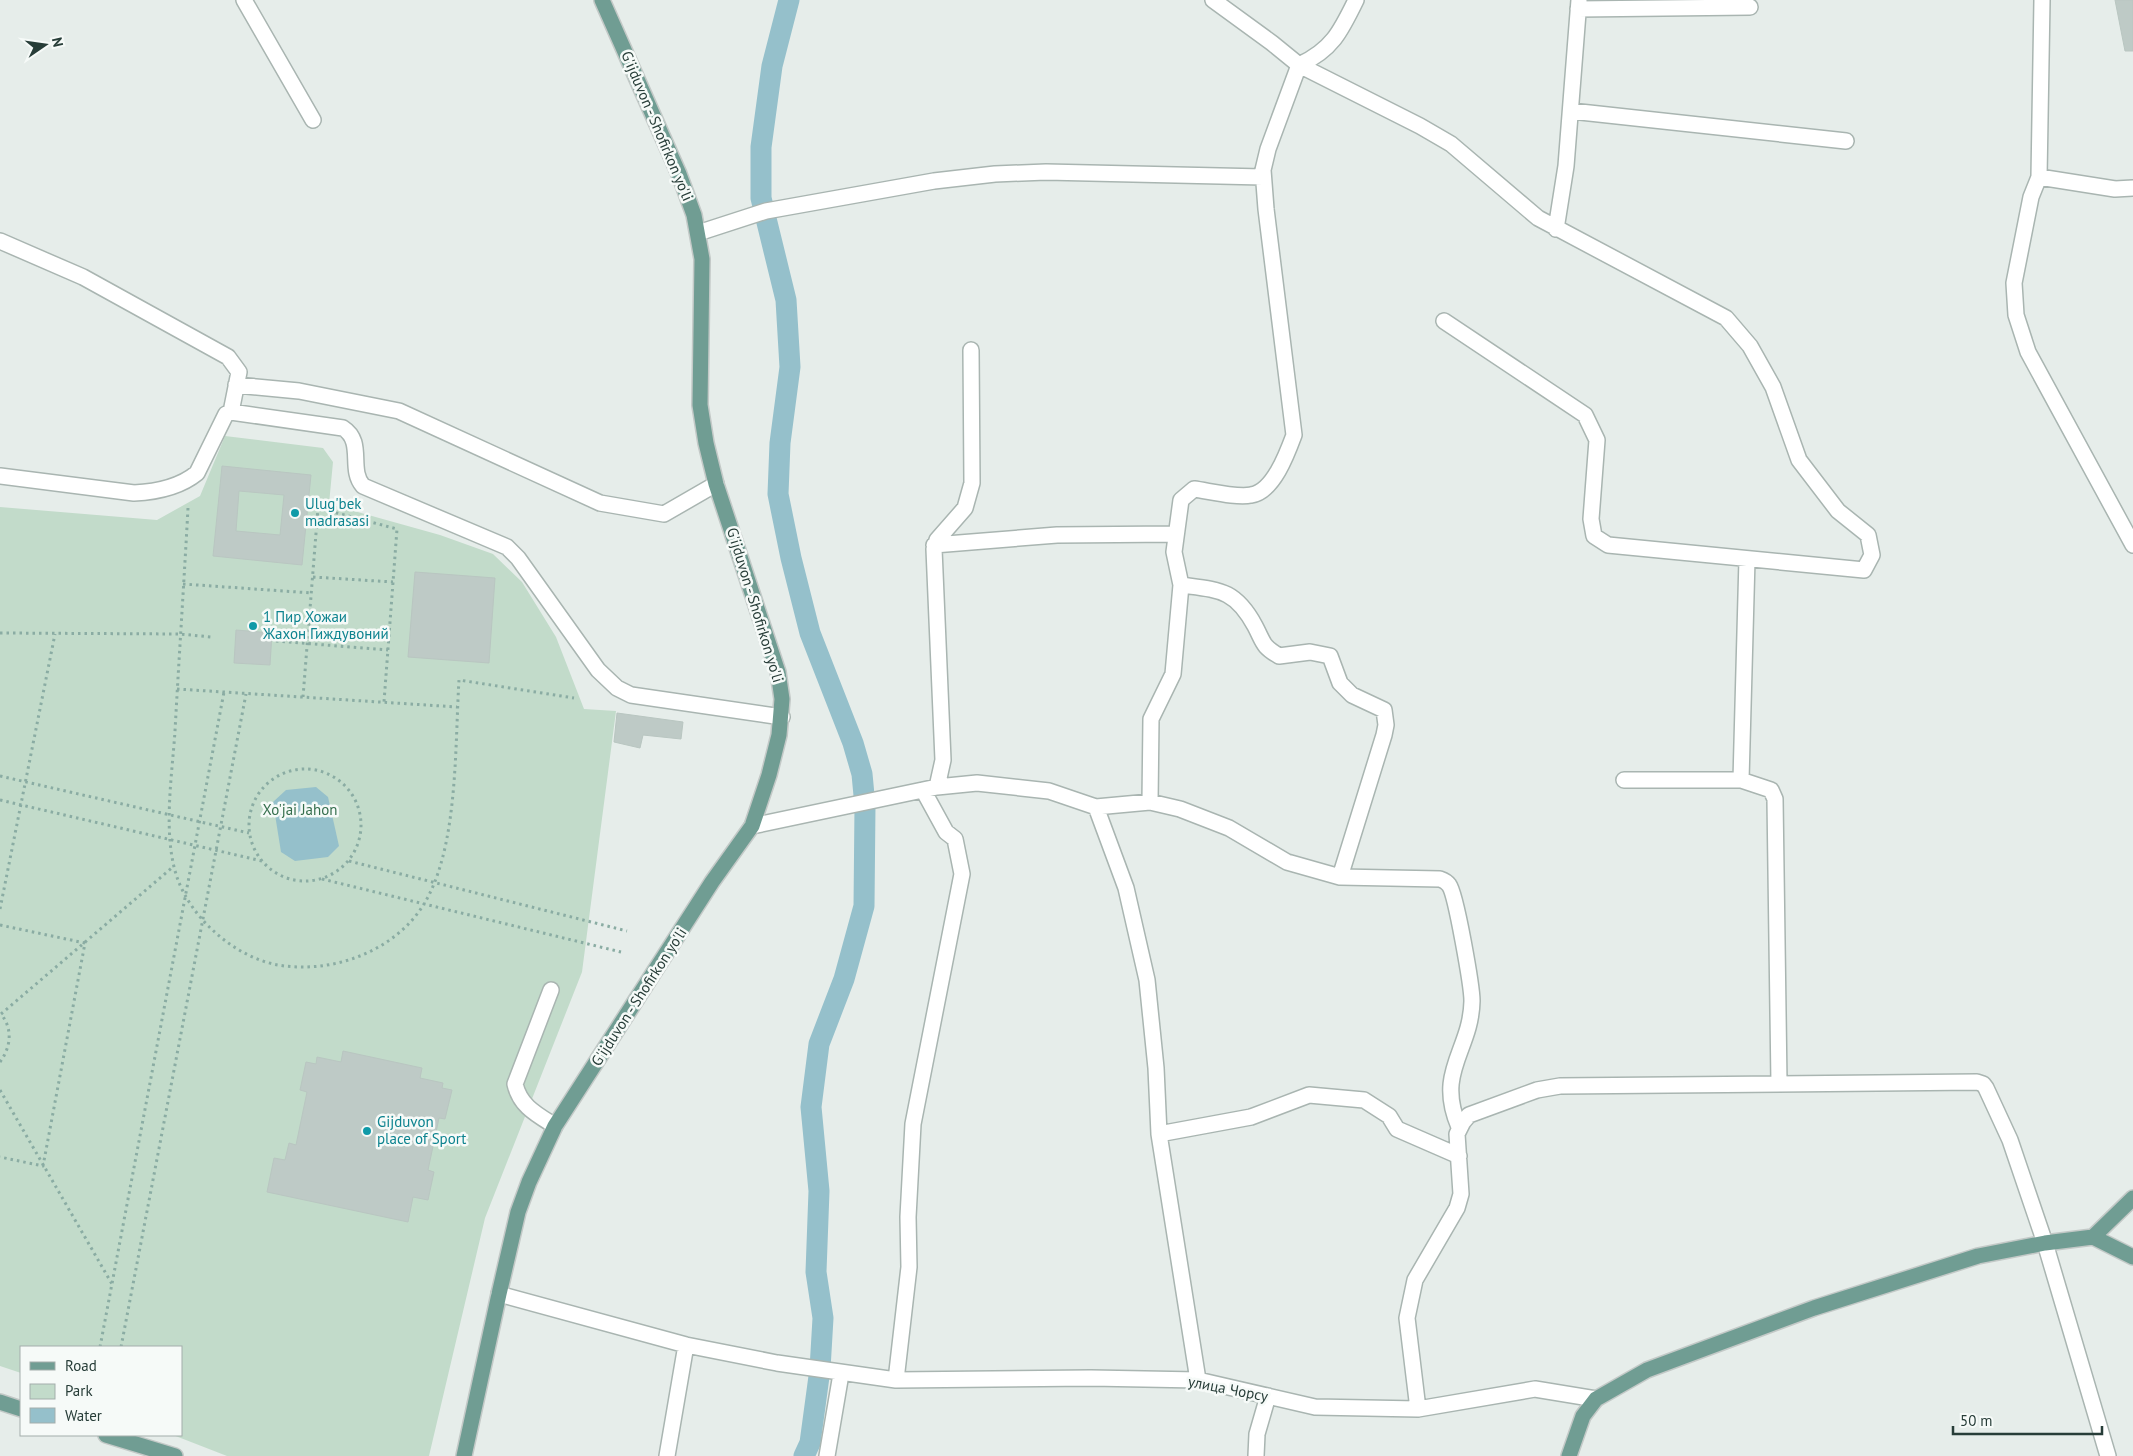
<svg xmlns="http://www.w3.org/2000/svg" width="2133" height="1456" viewBox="0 0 2133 1456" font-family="'PT Sans',sans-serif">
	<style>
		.green { fill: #c2dbca }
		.water { fill: #95c0cb }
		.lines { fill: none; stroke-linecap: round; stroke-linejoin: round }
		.canal { stroke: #95c0cb; stroke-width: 21 }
		.building { fill: #becac6; stroke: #b9c6c1; fill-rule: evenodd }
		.minor-casing { stroke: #a9b5b1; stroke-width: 18 }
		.major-casing { stroke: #c3c9c7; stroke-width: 18 }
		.path { stroke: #8aaca3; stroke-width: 3; stroke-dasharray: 2.5 4; stroke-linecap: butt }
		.minor { stroke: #fff; stroke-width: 15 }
		.major { stroke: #709d93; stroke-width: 15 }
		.culture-dot { fill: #0f9aa8; stroke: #f6faf8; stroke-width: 2 }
		.labels { text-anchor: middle; stroke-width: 5; stroke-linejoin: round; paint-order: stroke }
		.street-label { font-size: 15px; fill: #273d38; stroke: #f6faf8 }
		.culture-label { font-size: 15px; fill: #0d838f; stroke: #f6faf8; text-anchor: start }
		.park-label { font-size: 15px; fill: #366f4e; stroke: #f6faf8 }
	</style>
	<rect width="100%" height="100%" fill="#e6edea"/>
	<path class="green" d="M225 436 323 448 333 462 329 504 440 535 493 554 522 582 556 637 584 709 616 711 582 972 485 1218 429 1456H227L173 1435H181V1347H21V1373L0 1366V507L157 520 200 496Z"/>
	<path class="water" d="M316 787 328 797 339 846 328 857 295 861 281 852 273 802 286 790Z"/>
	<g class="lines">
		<path class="canal" d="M789 0 772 66 761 147V198L786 300 790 367 780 443 778 494 791 558 810 633 853 743 862 774 865 806 864 906 844 979 819 1044 811 1107 819 1191 816 1272 823 1318 820 1369 810 1443 804 1456"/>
	</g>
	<path class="building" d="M2115 0H2133V51H2125Z
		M222 466 311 475 302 565 213 556ZM239 491 284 495 280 535 236 531Z
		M415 572 495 578 489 663 408 657Z
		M236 630 272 633 270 665 234 663Z
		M617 713 683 722 681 739 643 735 640 748 614 742Z
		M343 1051 422 1068 420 1078 443 1083 442 1088 452 1090 445 1119 439 1118 428 1170 434 1172 428 1200 413 1197 408 1222 267 1192 274 1158 285 1160 289 1143 296 1145 307 1092 300 1090 306 1062 316 1064 317 1057 341 1062Z"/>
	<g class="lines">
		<g class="minor-casing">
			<path id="minor" d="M244 0 313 120
				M1213 0 1272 43 1299 65C1332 50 1341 31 1356 0
				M2042 0 2039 177 2031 197 2014 283 2016 315 2028 352 2133 545
				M1578 9 1750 7
				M1571 111 1846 141
				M2039 177 2115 189 2133 188
				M1556 229 1566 166 1579 0
				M698 233 766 211 934 181 995 174 1046 172 1263 177
				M0 241 83 277 228 357 239 372 231 412
				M236 385 299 391 399 411 600 503 664 514 716 484
				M0 476 134 493C155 492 180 487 197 473L226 414 231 412 343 428C365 442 348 469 363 486L507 547 518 558 598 670 617 688 631 695 782 717
				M934 545 1057 535 1176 534
				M1747 559 1741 780 1771 790 1775 799 1779 1083
				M1181 585C1219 590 1235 589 1255 626 1264 643 1262 646 1279 656L1310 652 1330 656 1340 683 1352 695 1384 710 1386 725 1384 735 1340 877
				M1624 780H1741
				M937 787 977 783 1049 791 1096 807 1150 802 1180 809 1229 828 1287 862 1340 877 1440 879C1443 880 1447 882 1449 885 1456 894 1472 987 1472 1001 1471 1051 1435 1071 1459 1127
				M1150 802 1151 719 1173 674 1181 585 1174 552 1181 500 1194 489C1209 491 1237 498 1251 495 1273 492 1287 454 1294 435L1266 209 1263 170 1268 149 1299 65 1420 126 1451 144 1538 218 1726 318 1750 346 1773 387 1799 460 1838 511 1868 535 1872 555 1864 570 1608 545 1594 536 1591 519 1597 440 1585 415 1444 321
				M1096 807 1126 888 1147 980 1156 1068 1159 1134 1198 1380
				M752 826 937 787 943 760 934 549 937 540 965 508 972 483 971 350
				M551 990 515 1084C520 1106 536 1114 555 1126
				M1159 1134 1251 1117 1309 1095 1364 1100 1389 1116 1397 1129 1459 1156
				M499 1294 686 1345 777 1363 896 1380 1091 1378 1198 1380 1315 1407 1418 1409 1535 1389 1596 1399
				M896 1380 909 1267 908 1217 913 1124 962 874 955 839 946 832 923 790
				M1418 1409 1407 1318 1415 1280 1457 1208 1461 1194 1457 1134 1463 1122 1469 1115 1537 1090 1560 1086 1977 1082 1983 1084 1986 1088 2010 1140 2045 1243 2108 1456
				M667 1456 686 1345
				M827 1456 841 1374
				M1256 1456 1257 1434 1268 1396"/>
		</g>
		<g class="major-casing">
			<path id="major" d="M2093 1237 2133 1257
				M0 1402 21 1409
				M106 1435 175 1456
				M464 1456 499 1294 518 1212 529 1182 555 1126 712 882 752 826 769 775 779 735 782 699 778 672 716 484 706 443 700 405 702 259 694 215 679 174 602 0
				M1569 1456 1583 1416 1596 1399 1647 1370 1814 1308 1978 1256 2045 1243 2093 1237 2133 1198"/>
		</g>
		<path class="path" d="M188 508C184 583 179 657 175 731 172 777 162 837 178 880 193 920 235 957 278 965 336 975 403 948 429 895 458 837 455 744 459 680L574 698
			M313 577 393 582
			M183 584 312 593
			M0 633 180 634 211 637
			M276 641 388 650
			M177 689 457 707
			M303 697 318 508 397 529 384 702
			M249 825a56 56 0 1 1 112 0a56 56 0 1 1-112 0Z
			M0 776 249 833
			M0 800 262 861
			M349 861 627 931
			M322 879 621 952
			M0 909 55 634
			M0 925 85 943 43 1166 0 1157
			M1 1014 174 866
			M0 1062C11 1047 13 1029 1 1014
			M0 1090 112 1284
			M100 1347 224 692
			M121 1347 246 694"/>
		<use href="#minor" class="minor"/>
		<use href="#major" class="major"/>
	</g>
	<g class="culture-dot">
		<circle cx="295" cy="513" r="5"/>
		<circle cx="253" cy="626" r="5"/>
		<circle cx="367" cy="1131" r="5"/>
	</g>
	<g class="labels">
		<g class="street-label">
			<text transform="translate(657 126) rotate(67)" y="5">G'ijduvon - Shofirkon yo'li</text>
			<text transform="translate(755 605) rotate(73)" y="5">G'ijduvon - Shofirkon yo'li</text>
			<text transform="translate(639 997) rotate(-57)" y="5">G'ijduvon - Shofirkon yo'li</text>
			<text transform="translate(1228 1389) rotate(11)" y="5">улица Чорсу</text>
		</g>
		<g class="culture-label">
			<text x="305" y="509">Ulug'bek<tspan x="305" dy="17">madrasasi</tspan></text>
			<text x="263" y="622">1 Пир Хожаи<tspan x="263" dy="17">Жахон Гиждувоний</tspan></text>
			<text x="377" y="1127">Gijduvon<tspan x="377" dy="17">place of Sport</tspan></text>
		</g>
		<g class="park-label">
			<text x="300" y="815">Xo'jai Jahon</text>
		</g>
	</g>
	<rect x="20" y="1346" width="162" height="90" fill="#f6faf8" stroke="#a3aeab"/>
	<rect x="30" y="1362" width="25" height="8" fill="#709d93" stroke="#a3aeab"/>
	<text x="65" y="1371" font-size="15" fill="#273d38">Road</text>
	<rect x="30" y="1384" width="25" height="15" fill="#c2dbca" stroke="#a3aeab"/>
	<text x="65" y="1396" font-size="15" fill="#273d38">Park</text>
	<rect x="30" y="1408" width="25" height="15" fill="#95c0cb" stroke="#a3aeab"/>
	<text x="65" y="1421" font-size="15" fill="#273d38">Water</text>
	<g transform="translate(45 45) rotate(77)" stroke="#f6faf8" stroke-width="4" paint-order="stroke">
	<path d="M0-4L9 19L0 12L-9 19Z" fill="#273d38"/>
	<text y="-8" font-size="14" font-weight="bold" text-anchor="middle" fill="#273d38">N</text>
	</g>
	<path d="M1953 1426v8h149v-8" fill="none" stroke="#273d38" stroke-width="2.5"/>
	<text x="1960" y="1426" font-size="15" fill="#273d38" stroke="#f6faf8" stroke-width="4" paint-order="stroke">50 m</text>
</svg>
